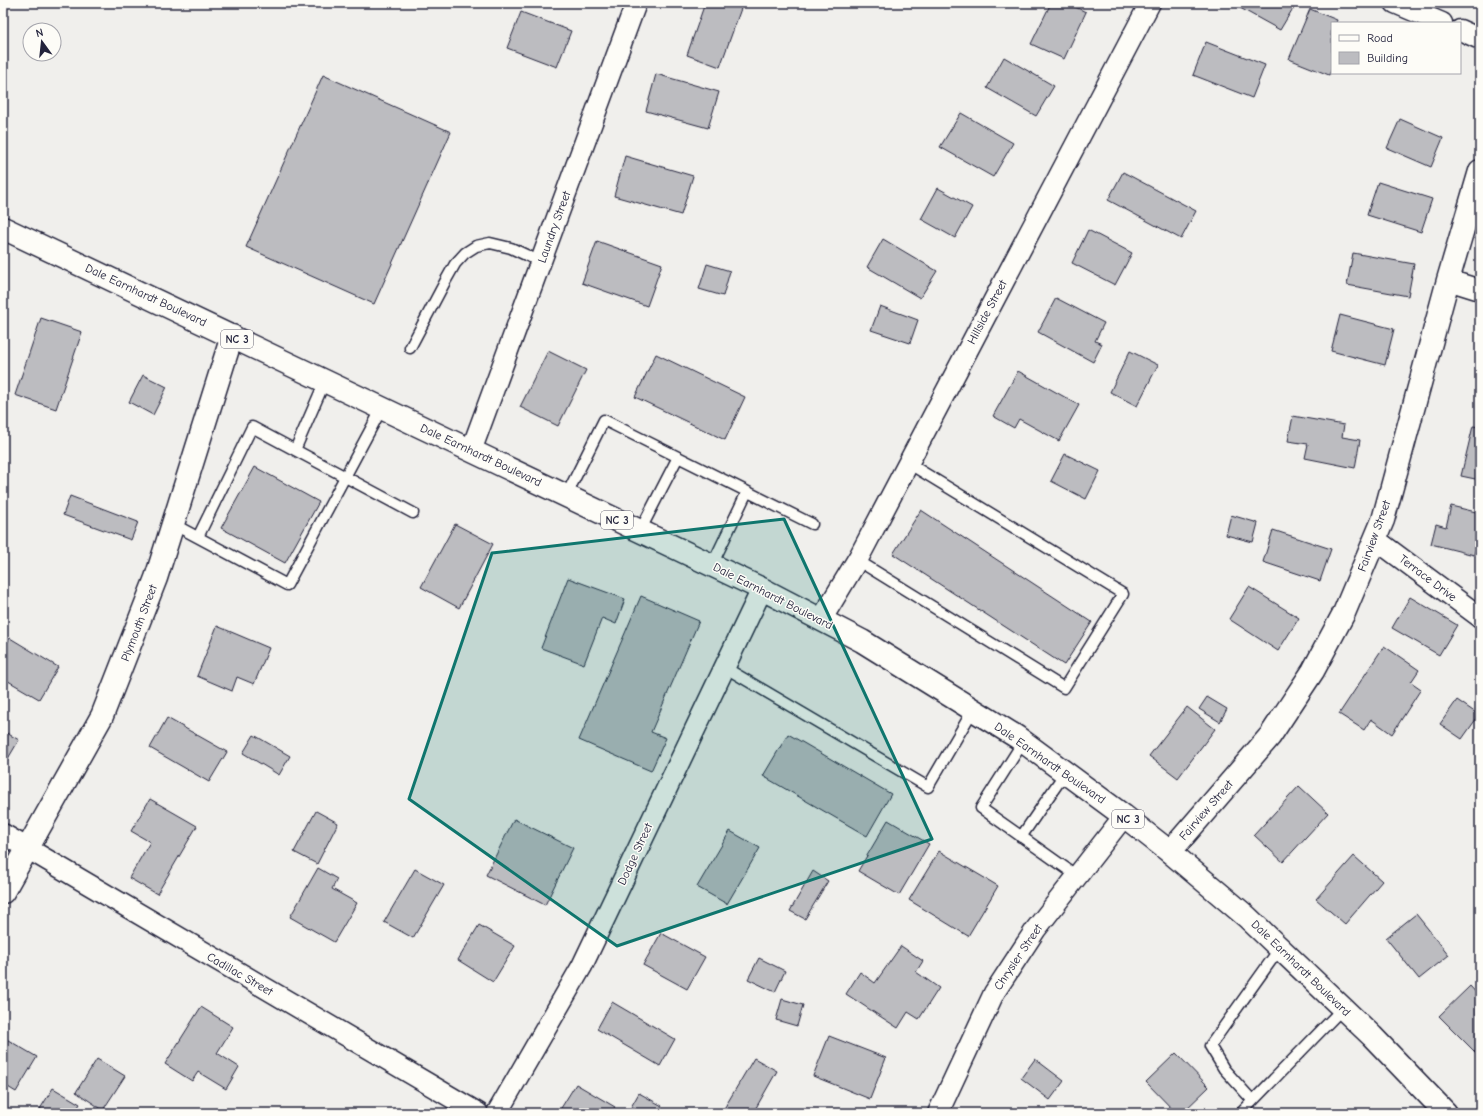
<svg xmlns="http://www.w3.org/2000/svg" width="1483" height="1116" viewBox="0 0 1483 1116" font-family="'Comic Neue',sans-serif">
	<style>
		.building { fill: #bcbcc0; stroke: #22223b }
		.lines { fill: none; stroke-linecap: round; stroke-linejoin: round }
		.service-casing { stroke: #22223b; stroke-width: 13 }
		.minor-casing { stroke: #22223b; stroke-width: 23 }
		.tertiary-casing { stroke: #22223b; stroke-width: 25 }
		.primary-casing { stroke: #22223b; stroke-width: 25 }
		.service { stroke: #fdfcf7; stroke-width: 10 }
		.minor { stroke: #fdfcf7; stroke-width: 20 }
		.tertiary { stroke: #fdfcf7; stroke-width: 22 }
		.primary { stroke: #fdfcf7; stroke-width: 22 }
		.marked { fill: #0f766e; fill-opacity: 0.2; stroke: #0f766e; stroke-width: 3; stroke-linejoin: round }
		.labels { text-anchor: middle; stroke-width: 3; stroke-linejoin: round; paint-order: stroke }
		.shield { fill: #fdfcf7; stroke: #646373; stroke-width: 1 }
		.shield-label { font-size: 11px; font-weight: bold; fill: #22223b }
		.street-label { font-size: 12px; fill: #22223b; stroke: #fdfcf7 }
	</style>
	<rect width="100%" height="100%" fill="#f0efec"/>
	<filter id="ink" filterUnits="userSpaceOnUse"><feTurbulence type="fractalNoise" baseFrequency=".025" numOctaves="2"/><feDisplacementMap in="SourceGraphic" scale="8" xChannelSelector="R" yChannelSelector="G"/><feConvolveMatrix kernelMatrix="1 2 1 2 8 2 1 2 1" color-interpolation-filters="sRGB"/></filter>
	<g filter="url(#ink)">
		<path class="building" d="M705 3H743L720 67 687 55Z
			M1051 3H1066L1086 12 1064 59 1031 44Z
			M1231 3H1291L1295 5 1280 30Z
			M1310 9 1337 20 1336 23H1332L1331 36H1332V68L1329 75 1289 59Z
			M521 12 571 31 557 67 507 48Z
			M1206 42 1265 65 1252 98 1193 75Z
			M1004 57 1054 86 1036 116 987 88Z
			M656 74 719 92 708 128 646 111Z
			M323 75 451 132 374 304 246 247Z
			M961 113 1013 143 993 177 940 147Z
			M1400 119 1443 138 1431 167 1387 148Z
			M625 156 693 176 681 215 614 196Z
			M1123 172 1196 211 1181 239 1108 200Z
			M1378 182 1432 199 1421 232 1367 215Z
			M938 188 972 207 955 238 921 219Z
			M1088 230 1132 253 1115 285 1072 263Z
			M883 239 937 271 920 298 867 267Z
			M597 241 662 264 647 306 582 283Z
			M1353 253 1414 264 1408 296 1347 285Z
			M707 264 730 271 723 296 699 289Z
			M1056 298 1104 323 1095 341 1102 344 1093 362 1038 332Z
			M880 306 918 320 910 343 871 330Z
			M1340 315 1394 329 1385 365 1331 351Z
			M41 318 82 332 56 409 15 395Z
			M548 351 586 370 558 426 520 407Z
			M1130 351 1158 365 1137 406 1110 392Z
			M656 354 745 397 725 440 635 397Z
			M1018 371 1079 405 1059 441 1019 419 1014 428 993 416Z
			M143 375 167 387 153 415 129 402Z
			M1293 416 1344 425 1342 437 1360 440 1355 468 1305 458 1308 444 1288 441Z
			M1473 426 1480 427V480L1461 476Z
			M1065 454 1100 471 1086 499 1051 481Z
			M255 467 319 502 285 563 221 528Z
			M70 496 138 522 131 540 63 515Z
			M1451 506 1480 513V532L1474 555 1431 544 1436 524 1446 527Z
			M921 510 1092 622 1064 665 893 554Z
			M1231 515 1258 523 1253 542 1226 535Z
			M455 524 493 544 459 608 421 587Z
			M1273 530 1331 549 1320 581 1263 562Z
			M568 578 625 599 616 624 602 618 584 664 541 648Z
			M1249 587 1299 618 1278 651 1229 619Z
			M641 596 699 621 651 732 666 738 651 771 579 740Z
			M1410 597 1457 625 1439 655 1392 628Z
			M217 626 269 648 254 684 237 677 232 691 197 676Z
			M10 638 58 667 39 699 3 678V649Z
			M1384 646 1419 670 1411 682 1421 689 1392 734 1371 719 1364 730 1339 714Z
			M1207 697 1227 709 1220 722 1199 709Z
			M1457 700 1479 715 1462 739 1440 724Z
			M1187 707 1215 729 1178 778 1149 756Z
			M167 718 227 752 209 782 150 748Z
			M3 731 19 740 3 767Z
			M788 734 891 794 867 836 763 776Z
			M254 735 290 756 279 775 243 753Z
			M1299 786 1328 813 1283 862 1254 835Z
			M150 799 197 826 157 894 129 878 150 842 131 831Z
			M316 811 338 823 317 864 294 852Z
			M514 819 573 848 545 905 486 875Z
			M888 820 929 844 899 895 858 871Z
			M730 831 760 848 727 904 697 887Z
			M939 851 998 886 968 936 909 900Z
			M1354 856 1382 881 1345 924 1316 899Z
			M318 868 337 879 332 889 357 903 334 942 290 917Z
			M415 869 444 885 413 938 384 922Z
			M813 871 828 881 805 919 790 911Z
			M1416 914 1449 955 1419 979 1386 938Z
			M479 925 515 946 493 982 458 960Z
			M661 933 705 957 687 989 643 965Z
			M901 946 923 961 916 972 939 988 919 1019 908 1012 898 1028 846 994 860 972 875 983Z
			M759 958 785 971 775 992 748 979Z
			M1470 986 1480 997V1057L1439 1016Z
			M782 999 803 1005 797 1026 776 1020Z
			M612 1002 675 1039 660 1066 597 1029Z
			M201 1007 233 1027 217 1053 239 1067 226 1089 198 1072 192 1081 165 1064Z
			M829 1036 886 1058 870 1099 813 1076Z
			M3 1037 37 1057 16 1092 3 1084Z
			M1176 1053 1209 1087 1182 1113H1176L1146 1082Z
			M754 1058 777 1071 753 1113H724L722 1112Z
			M97 1059 125 1076 103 1110 76 1092Z
			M1035 1059 1064 1081 1050 1100 1021 1078Z
			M576 1084 615 1107 611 1113H558Z
			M53 1088 80 1104 74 1113H47L40 1109Z
			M639 1093 662 1106 658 1113H642L631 1107Z"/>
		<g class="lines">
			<g class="service-casing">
				<path id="service" d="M410 348 446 280 455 264 465 253 476 246 490 243 511 248 541 262
					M295 450 413 513
					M566 496 604 420 812 524
					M173 524 287 585 382 408
					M640 531 678 457
					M198 537 252 427 295 450 325 381
					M857 560 1064 688 1123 594 908 463
					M712 565 747 492
					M724 667 928 787 973 710
					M1023 742 981 808 1077 876
					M1021 837 1065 773
					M1252 1100 1224 1069 1210 1046 1280 948
					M1241 1113 1343 1008"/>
			</g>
			<g class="minor-casing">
				<path id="minor" d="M1395 3 1442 23
					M1460 30 1480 39
					M1448 280 1480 290
					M471 451 636 3
					M1375 539 1480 617
					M821 620 859 557 1150 3
					M3 834 478 1113
					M497 1113 582 966 762 589
					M938 1113 994 993 1036 929 1124 816"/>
			</g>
			<g class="tertiary-casing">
				<path id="tertiary" d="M1170 852 1270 736 1313 671 1344 613 1383 520 1448 280 1480 171
					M3 892 102 716 156 578 232 336"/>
			</g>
			<g class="primary-casing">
				<path id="primary" d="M3 228 762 589 862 641 1017 737 1124 816 1170 852 1247 917 1372 1036 1446 1113"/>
			</g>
			<use href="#service" class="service"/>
			<use href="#minor" class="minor"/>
			<use href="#tertiary" class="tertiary"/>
			<use href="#primary" class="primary"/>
		</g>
	</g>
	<path class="marked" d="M784 519 932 839 617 946 409 799 492 553Z"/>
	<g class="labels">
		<g class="shield">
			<rect x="221" y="330" width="32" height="18" rx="3"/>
			<rect x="601" y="511" width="32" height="18" rx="3"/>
			<rect x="1112" y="810" width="32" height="18" rx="3"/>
		</g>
		<g class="shield-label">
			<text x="237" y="343">NC 3</text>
			<text x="617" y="524">NC 3</text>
			<text x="1128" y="823">NC 3</text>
		</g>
		<g class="street-label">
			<text transform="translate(554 227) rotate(-70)" y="4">Laundry Street</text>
			<text transform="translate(146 295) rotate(25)" y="4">Dale Earnhardt Boulevard</text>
			<text transform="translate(987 312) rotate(-62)" y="4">Hillside Street</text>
			<text transform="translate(481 455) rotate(25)" y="4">Dale Earnhardt Boulevard</text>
			<text transform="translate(1374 536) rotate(-70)" y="4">Fairview Street</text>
			<text transform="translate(1428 578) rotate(37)" y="4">Terrace Drive</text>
			<text transform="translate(773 596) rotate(27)" y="4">Dale Earnhardt Boulevard</text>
			<text transform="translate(139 623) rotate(-69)" y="4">Plymouth Street</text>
			<text transform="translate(1050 763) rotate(35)" y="4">Dale Earnhardt Boulevard</text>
			<text transform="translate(1206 810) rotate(-49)" y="4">Fairview Street</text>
			<text transform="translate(635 854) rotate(-65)" y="4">Dodge Street</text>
			<text transform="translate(1018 957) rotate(-56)" y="4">Chrysler Street</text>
			<text transform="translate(1301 968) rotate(44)" y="4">Dale Earnhardt Boulevard</text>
			<text transform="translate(240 974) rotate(30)" y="4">Cadillac Street</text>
		</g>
	</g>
	<rect width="1483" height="1116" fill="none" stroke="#fdfcf7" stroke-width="16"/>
	<rect x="8" y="8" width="1467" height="1100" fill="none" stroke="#22223b" stroke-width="1.5" filter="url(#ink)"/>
	<rect x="1331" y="22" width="130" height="52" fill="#fdfcf7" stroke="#a5a5ac"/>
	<rect x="1339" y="35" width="20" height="6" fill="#fdfcf7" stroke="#a5a5ac"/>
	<text x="1367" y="42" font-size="12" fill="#22223b">Road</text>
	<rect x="1339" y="52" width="20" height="12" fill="#bcbcc0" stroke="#a5a5ac"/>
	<text x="1367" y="62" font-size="12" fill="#22223b">Building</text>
	<g transform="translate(42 42) rotate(345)"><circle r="19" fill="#fdfcf7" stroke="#a5a5ac"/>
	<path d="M0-3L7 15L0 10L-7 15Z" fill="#22223b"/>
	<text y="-6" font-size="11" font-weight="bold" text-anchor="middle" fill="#22223b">N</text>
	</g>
</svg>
